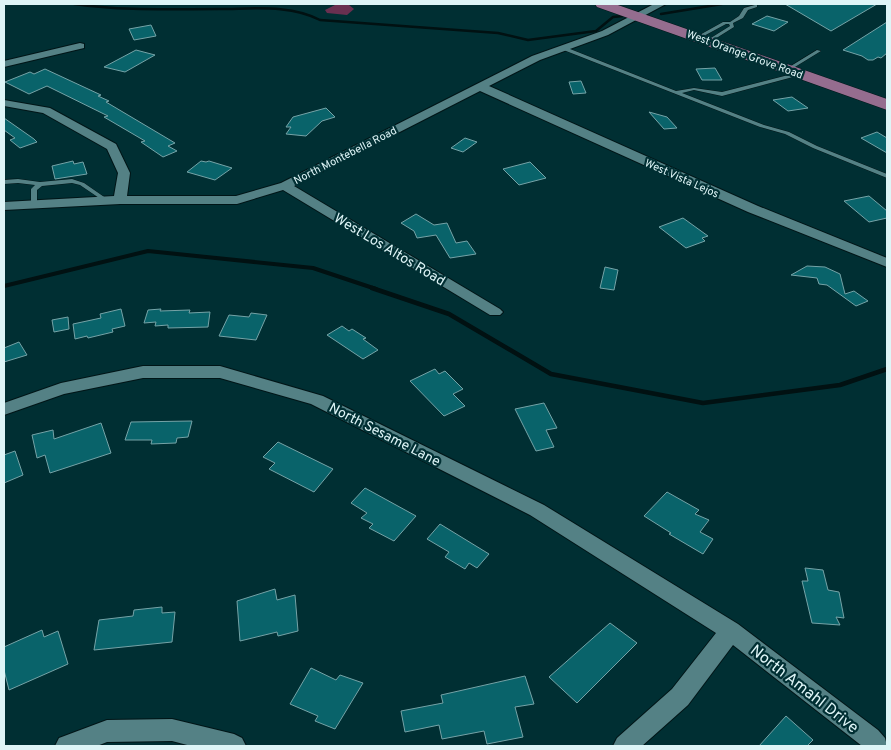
<svg xmlns="http://www.w3.org/2000/svg" width="891" height="750" viewBox="0 0 891 750" font-family="Overpass,sans-serif">
	<style>
		.green { fill: #693050 }
		.lines { fill: none; stroke-linecap: round; stroke-linejoin: round }
		.stream-far2 { stroke: #011112; stroke-width: 2.5 }
		.stream-far1 { stroke: #011112; stroke-width: 4 }
		.stream { stroke: #011112; stroke-width: 4.5 }
		.building { fill: #09636a; stroke: #75a3a7 }
		.lane-casing { stroke: #001517; stroke-width: 1 }
		.street-casing { stroke: #001517; stroke-width: 2 }
		.primary-casing { stroke: #001517; stroke-width: 1 }
		.lane { fill: #548185; fill-rule: evenodd }
		.street { fill: #548185; fill-rule: evenodd }
		.primary { fill: #956d8f; fill-rule: evenodd }
		.labels { text-anchor: middle; stroke-width: 4.5; stroke-linejoin: round; paint-order: stroke }
		.far-street-label { font-size: 11px; fill: #def5f7; stroke: #002f33 }
		.street-label { font-size: 14px; fill: #def5f7; stroke: #002f33 }
		.near-street-label { font-size: 16px; fill: #def5f7; stroke: #002f33 }
	</style>
	<rect width="100%" height="100%" fill="#002f33"/>
	<path class="green" d="M337 4 349 5 354 9 347 15 327 13 325 10Z"/>
	<g class="lines">
		<path class="stream-far2" d="M74 4C122 11 170 9 219 9 252 9 290 4 320 20L498 33 528 40 596 31 613 17 623 16
			M661 14 722 4"/>
		<path class="stream-far1" d="M4 286 148 251 313 268 376 289"/>
		<path class="stream" d="M372 288 449 314 551 374 703 403 840 385 887 369"/>
	</g>
	<path class="building" d="M785 4H877L831 31Z
		M767 16 788 22 774 31 752 24Z
		M887 22V53L881 58 878 57 873 60H868L862 56 843 50Z
		M151 25 156 36 134 40 129 29Z
		M136 50 155 55 125 72 104 67Z
		M715 68 722 80H702L696 69Z
		M45 69 101 95 98 96 109 101 106 102 175 143 168 146 177 151 163 157 141 142 145 141 104 117 108 116 47 86 29 94 5 82 30 72 34 74Z
		M581 81 586 93 573 94 569 82Z
		M792 97 808 108 788 111 773 100Z
		M326 108 335 117 322 121 306 136 286 134 291 127H286L293 117Z
		M649 112 667 117 677 128 664 129Z
		M4 118 34 139 37 142 20 148 10 140 15 138 4 130Z
		M877 132 887 138V153L861 138Z
		M465 138 477 142 463 152 451 148Z
		M73 161 74 164 83 162 87 174 55 179 52 166Z
		M201 161 206 162 209 161 232 168 215 180 187 172Z
		M530 162 546 178 519 185 503 169Z
		M869 196 887 211V218L869 222 844 201Z
		M416 214 434 225 447 223 456 243 467 241 476 254 450 258 436 235 417 238 414 231 401 223Z
		M683 218 708 236 702 238 705 241 686 248 659 227Z
		M807 266 825 267 840 274 845 294 854 291 868 301 856 306 827 285 819 284 817 278 791 275Z
		M605 267 618 270 614 290 600 288Z
		M121 309 125 326 112 329 113 332 88 338 87 336 75 339 73 324 101 318 100 314Z
		M161 309 160 311 190 310 189 313 210 312 208 327 168 328V325L155 326 156 322 144 323 148 310Z
		M251 313 267 315 256 340 219 336 229 315 249 317Z
		M68 317 69 329 54 332 52 320Z
		M342 326 349 331 352 329 366 338 363 339 378 350 363 359 327 335Z
		M19 342 27 355 4 362V348Z
		M435 369 439 374 445 371 463 389 453 394 465 406 444 416 410 381Z
		M544 403 557 428 546 430 554 447 536 451 515 409Z
		M192 421 188 437 177 438 176 443 151 444 152 440H125L131 422Z
		M101 423 111 453 50 473 45 455 37 458 32 435 53 430 54 439Z
		M278 442 333 469 314 492 269 469 275 463 263 457Z
		M15 451 23 475 4 483V455Z
		M365 488 416 516 394 541 369 528 373 524 361 518 367 513 351 503Z
		M667 492 699 510 695 514 709 520 700 532 713 539 703 554 669 534 671 533 644 516Z
		M440 524 489 554 477 568 469 563 465 569 445 557 449 552 427 539Z
		M805 568 823 570 828 590 839 592 844 618 836 617 840 625 812 623 802 581H808Z
		M275 589 277 600 295 595 298 631 278 636 277 632 240 641 237 601Z
		M162 607V613L175 612 172 642 94 650 99 620 133 616 134 610Z
		M610 623 637 643 577 703 549 677Z
		M42 630 44 637 58 631 68 664 9 690 4 670V647Z
		M311 668 336 680 340 675 363 683 335 729 315 721 318 716 290 704Z
		M525 676 534 704 515 707 523 737 487 744 484 731 442 739 439 725 405 732 401 711 443 703 441 695Z
		M786 716 813 740 807 746H759Z"/>
	<g class="lines">
		<g class="lane-casing">
			<path id="lane" d="M755 5H757V7L748 10 743 18 733 23 734 27 710 42 706 41 730 26 729 24H726L700 38 696 37 723 22H730L739 16 744 8Z
				M561 47H565L676 91 694 88 722 92 800 72V74L793 77 722 96 694 90 682 93 764 125 789 132 817 146 887 174V178L813 148 785 134 760 127 561 49Z
				M817 50 821 51 790 70 786 69Z
				M18 179 40 182 72 179 84 183 110 201 107 203 105 202 80 185 72 183 42 186 37 190V204L34 206 31 204V189L35 185 18 183 4 184V180Z"/>
		</g>
		<g class="street-casing">
			<path id="street" d="M654 4H666L608 35 540 60 489 86 758 206 887 258V267L748 212 480 91 294 186 500 309 503 312 500 315H490L283 190 237 204H120L4 210V202L114 196 118 173 107 149 43 113 4 106V100L50 108 116 144 130 173 127 196H236L281 183 532 56 602 31Z
				M80 43 84 44V48L4 67V61Z
				M143 366H220L323 396 544 505 738 624 878 730 885 738 887 746H862L733 645 688 705 642 746H613L617 738 672 689 716 633 530 515 311 404 220 378H143L64 394 4 415V403L61 383Z
				M172 719 234 734 242 738 246 746H191L172 741 107 742 97 746H55L59 738 107 720Z"/>
		</g>
		<g class="primary-casing">
			<path id="primary" d="M595 4H615L887 99V110L597 7Z"/>
		</g>
		<use href="#lane" class="lane"/>
		<use href="#street" class="street"/>
		<use href="#primary" class="primary"/>
	</g>
	<g class="labels">
		<g class="far-street-label">
			<text transform="translate(745 54) rotate(20)" y="4">West Orange Grove Road</text>
			<text transform="translate(345 155) rotate(-27)" y="4">North Montebella Road</text>
			<text transform="translate(682 178) rotate(24)" y="4">West Vista Lejos</text>
		</g>
		<g class="street-label">
			<text transform="translate(390 249) rotate(31)" y="5">West Los Altos Road</text>
			<text transform="translate(385 434) rotate(27)" y="5">North Sesame Lane</text>
		</g>
		<g class="near-street-label">
			<text transform="translate(805 688) rotate(38)" y="6">North Amahl Drive</text>
		</g>
	</g>
	<rect width="891" height="750" fill="none" stroke="#def5f7" stroke-width="10"/>
</svg>
